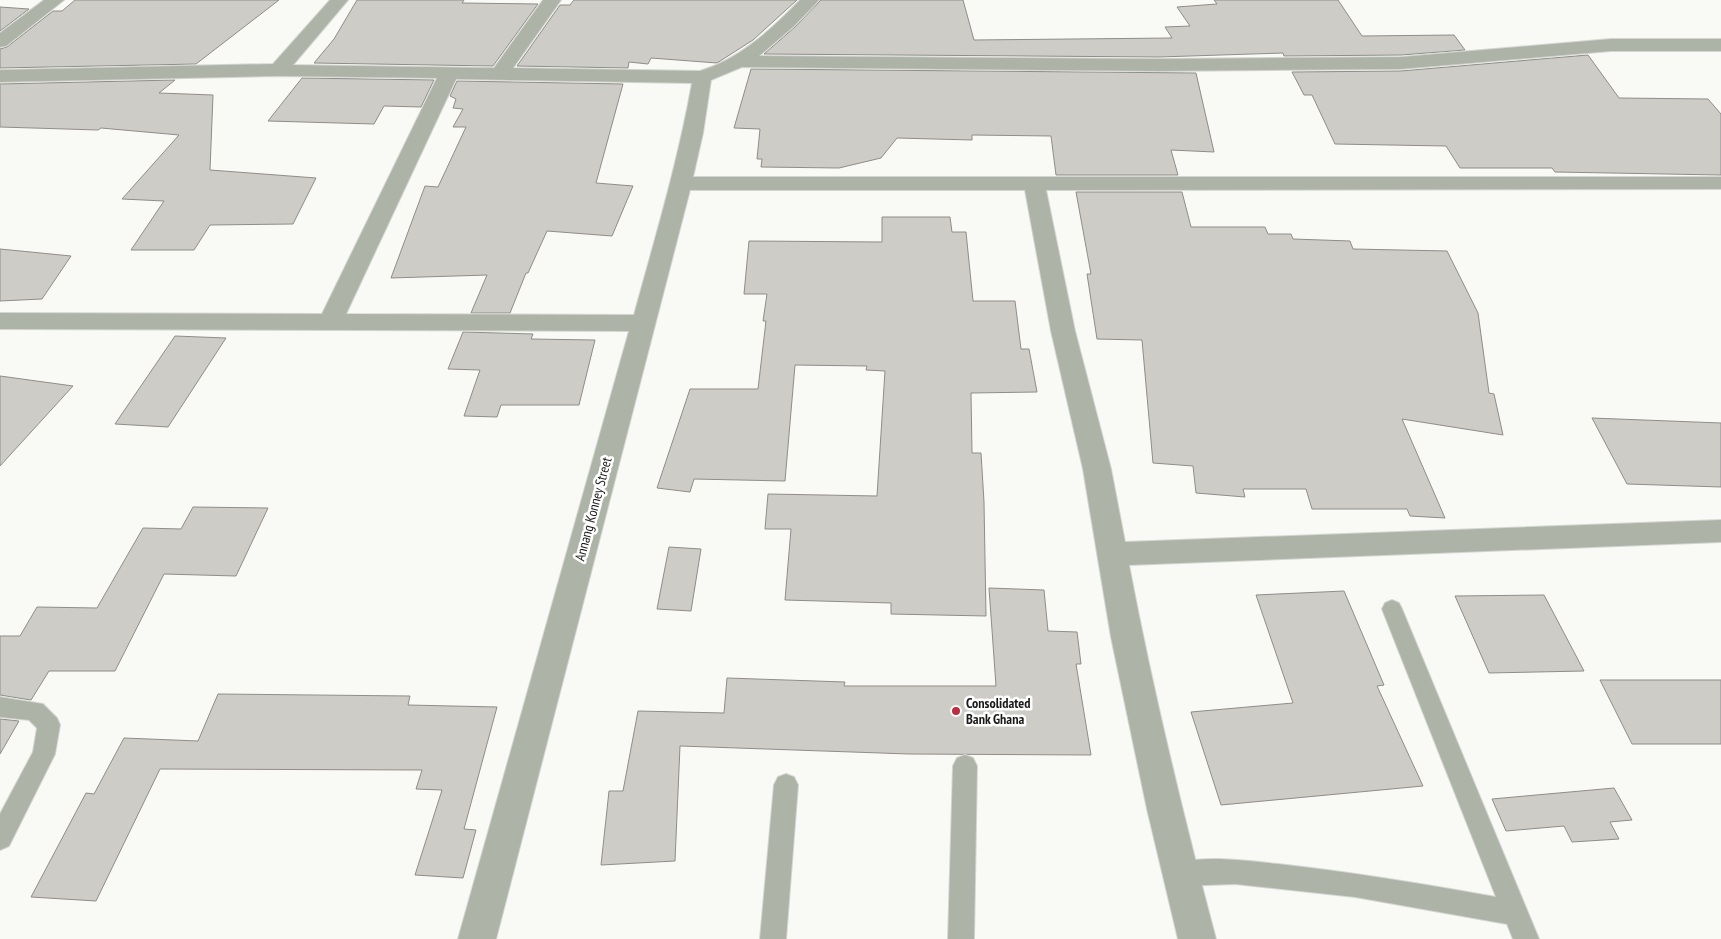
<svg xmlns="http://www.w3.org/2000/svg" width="1721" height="939" viewBox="0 0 1721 939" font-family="'PT Sans Narrow',sans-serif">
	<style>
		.building { fill: #ceccc7; stroke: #8f8d89 }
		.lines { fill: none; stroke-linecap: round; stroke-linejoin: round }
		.lane-casing { stroke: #d5d6d2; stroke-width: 2 }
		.street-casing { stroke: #d5d6d2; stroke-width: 2 }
		.lane { fill: #adb4a7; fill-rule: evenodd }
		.street { fill: #adb4a7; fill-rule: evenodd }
		.poi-dot { fill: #bd2c41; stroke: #fff; stroke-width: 2 }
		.labels { text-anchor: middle; stroke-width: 5; stroke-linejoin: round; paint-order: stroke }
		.street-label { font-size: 14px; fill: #1a1a18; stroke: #fff }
		.poi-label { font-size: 14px; font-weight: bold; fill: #1a1a18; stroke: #fff; text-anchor: start }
	</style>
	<rect width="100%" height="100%" fill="#f9faf5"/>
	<path class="building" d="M75 0H279L196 64 0 68V49L7 47 53 11H62Z
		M357 0H464L462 3 538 4 493 66 314 63 334 39Z
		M574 0H797L753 40 717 63 651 58 648 64 629 62 628 68 517 66 560 5H570Z
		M821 0H963L974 40 1172 38 1165 27 1190 26 1177 7 1217 4 1214 0H1338L1362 36 1454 35 1465 50 1401 55 1284 56 1283 53 1159 57 764 54 795 27Z
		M0 7 29 9 0 31Z
		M1588 55 1619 98 1708 99 1721 114V175L1555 172 1552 168H1460L1446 146 1335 144 1312 95H1304L1292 72 1401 71Z
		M751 69 1196 73 1214 152 1171 150 1178 175H1056L1051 136 972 135V140L897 138 881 158 839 168 761 167 762 159H757L760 129 734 128Z
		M302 78 434 80 421 107 384 106 374 124 268 121Z
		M175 80 159 93 213 95 210 170 316 178 293 224 210 225 194 250H131L164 201 122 199 179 135 101 128 98 130 0 127V84Z
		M457 81 623 84 596 183 633 186 612 236 547 231 528 273H526L510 313H471L487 275 391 278 425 186 438 187 466 127H453L463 109 453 108 456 99 450 96Z
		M1076 192H1182L1191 227H1265L1268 234H1291L1293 239 1350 241 1353 249 1447 251 1478 313 1489 393 1494 394 1503 435 1402 419 1445 518 1410 516 1407 509H1312L1306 489H1243L1245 497 1196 493 1193 466 1153 463 1142 340 1097 339 1087 274H1091Z
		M882 217H950L952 232H966L973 301H1015L1021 349H1029L1037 392 971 393 972 453H981L984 502 986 616 891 614V603L785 600 791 529H765L768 494 877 496 885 371 866 370 867 366 795 365 785 481 694 479 690 492 657 488 690 389H758L766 321H763L767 294H744L749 241 882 242Z
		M0 249 71 256 42 299 0 301Z
		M463 332 533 334 531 339 595 340 579 405H501L497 417 464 416 480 370 448 369Z
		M175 336 226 338 168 427 115 424Z
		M0 376 73 386 0 466Z
		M1592 418 1721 423V487L1627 484Z
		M193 507 268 508 236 576 164 574 115 671H49L31 700 0 695V636H20L37 607 97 608 143 528 181 529Z
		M669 547 701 549 691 611 657 609Z
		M989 588 1044 590 1048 631 1077 632 1081 664H1076L1091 755 909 754 680 746 675 861 601 865 609 791H623L638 711 724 713 727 678 845 682 844 686H996Z
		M1344 591 1384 685 1377 686 1423 786 1221 805 1191 712 1293 703 1256 595Z
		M1544 595 1584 671 1489 673 1455 596Z
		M1600 680H1721V744H1632Z
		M218 694 410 696 408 705 497 707 464 829 476 830 463 878 415 875 442 790 416 789 422 770 160 769 96 901 31 897 86 793 94 794 124 738 198 741Z
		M0 719 19 721 0 754Z
		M1614 788 1632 820 1610 822 1619 839 1572 842 1564 826 1506 831 1492 799Z"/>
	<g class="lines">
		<g class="lane-casing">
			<path id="lane" d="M1392 600 1399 603 1402 609 1539 939H1513L1507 924 1355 897 1235 884 1181 886 1172 883 1169 874 1172 865C1199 854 1249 861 1278 864 1351 872 1424 884 1496 897L1382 609 1385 603Z
				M0 697 43 704 57 718 60 725 55 754 9 846 0 850V814L33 752 37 728 29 720 0 717Z
				M965 755 973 758 977 766 974 939H948L953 766 957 758Z
				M786 774 794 777 798 785 786 939H760L774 785 778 777Z"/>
		</g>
		<g class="street-casing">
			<path id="street" d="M44 0H64L6 46 0 47V33Z
				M330 0H348L293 65 494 68 543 0H561L513 68 700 71C740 59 772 29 800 0H819L794 26 759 56 1159 59 1401 57 1611 39H1721V51H1611L1401 69 1159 71 742 67 711 80 703 133 693 177H1721V189L1046 190 1075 331 1111 469 1125 542 1721 520V542L1129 565C1153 691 1183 815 1216 939H1178L1147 809 1111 637 1083 469 1051 331 1025 190H690L496 939H458L629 331 0 329V313L322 314 437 78 278 76 0 82V70L273 64ZM456 79 692 83C678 162 655 238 634 315L346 314Z"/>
		</g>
		<use href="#lane" class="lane"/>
		<use href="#street" class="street"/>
	</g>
	<circle class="poi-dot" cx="956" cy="711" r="5"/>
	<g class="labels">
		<g class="street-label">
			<text transform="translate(593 509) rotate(-75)" y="5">Annang Konney Street</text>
		</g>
		<g class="poi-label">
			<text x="966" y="708">Consolidated<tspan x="966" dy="16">Bank Ghana</tspan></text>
		</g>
	</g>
</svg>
